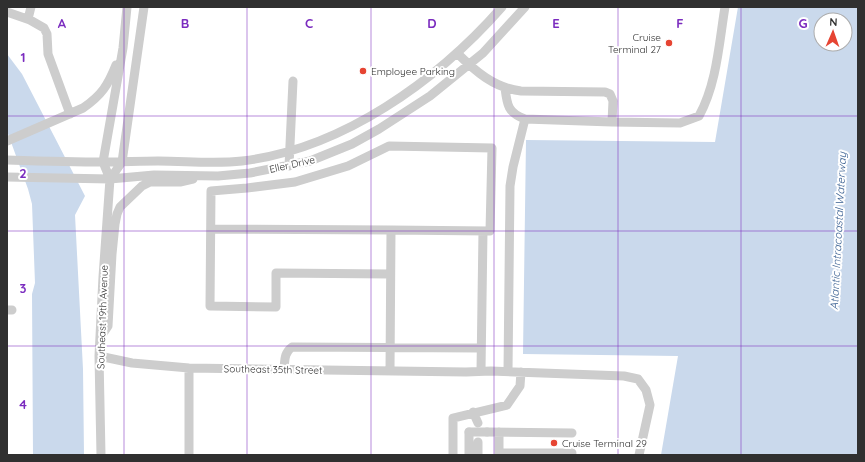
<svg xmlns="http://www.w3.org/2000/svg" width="865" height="462" viewBox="0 0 865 462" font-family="Quicksand,sans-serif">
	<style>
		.water { fill: #cad9ec; fill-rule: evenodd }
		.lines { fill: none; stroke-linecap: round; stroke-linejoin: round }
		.minor { stroke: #cdcdcd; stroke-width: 9 }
		.minor-bridge { stroke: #cdcdcd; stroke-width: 9 }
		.grid { fill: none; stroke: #7b2cbf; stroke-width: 1; stroke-opacity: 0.55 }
		.poi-dot { fill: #e64432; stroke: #fff; stroke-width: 1.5 }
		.labels { text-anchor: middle; stroke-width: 4; stroke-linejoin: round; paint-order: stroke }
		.poi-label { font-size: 10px; fill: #303030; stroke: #fff; text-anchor: start }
		.street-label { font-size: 10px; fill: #303030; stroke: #fff }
		.water-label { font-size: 11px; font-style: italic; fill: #3c6293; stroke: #fff }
		.grid-label { font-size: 13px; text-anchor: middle; font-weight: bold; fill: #7b2cbf; stroke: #fff; stroke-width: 4; stroke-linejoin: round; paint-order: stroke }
	</style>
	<rect width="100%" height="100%" fill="#fff"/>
	<path class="water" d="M738 7H858V455H661L678 356 523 354 526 140 715 142ZM821 20H845V44H821Z
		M7 54 22 74 85 196 75 215 83 369 84 455H33L32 294 35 283 32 204 28 189 7 131Z"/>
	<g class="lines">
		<path class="minor" d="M7 12 30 20 44 28 47 34 48 54 70 114
			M28 19 31 7
			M457 53C475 71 494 88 521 91L605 92 610 94 613 101 612 122 680 123 699 116C717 83 719 43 725 7
			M505 88C507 105 508 113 525 119L612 122
			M7 141 83 108C102 95 108 85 116 65
			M7 160C39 161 71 162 104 162 122 162 140 161 158 161 186 161 215 164 242 161 342 149 437 81 502 7
			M289 166 293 81
			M7 177 110 179 154 175 218 176 250 173 310 161 352 144 379 129 430 96 483 53 525 7
			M110 179 122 162 144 7
			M211 229 391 230
			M7 310H12
			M100 338 108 326 112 254 115 224 117 214 120 207 142 186 150 182H180L193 179
			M99 356 132 363 189 368 466 372 491 371 624 376 638 379 646 390 650 405 639 455
			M284 369C285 360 284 353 292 347L481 348
			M390 371 391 230 490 231 492 148 389 146 348 166 295 182 247 188 211 191 210 306 276 307V273L390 274
			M481 371 483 231
			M508 371 510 186 513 167 525 119
			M473 412 478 423
			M487 432 572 433
			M499 453H572
			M101 455 99 356 103 277 110 179 103 162 123 48 127 7
			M189 455V368
			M453 455V418L507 405 520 386 521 372
			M469 455V432
			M478 455V442
			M499 455V432"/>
		<path class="minor-bridge" d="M469 432H487"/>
	</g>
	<path class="grid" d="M124 7V455M247 7V455M371 7V455M494 7V455M618 7V455M741 7V455M7 116H858M7 231H858M7 346H858"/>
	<g class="poi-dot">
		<circle cx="669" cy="43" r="4"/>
		<circle cx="363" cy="71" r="4"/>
		<circle cx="554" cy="443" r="4"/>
	</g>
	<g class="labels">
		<g class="poi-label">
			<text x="661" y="41" text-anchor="end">Cruise<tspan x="661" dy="12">Terminal 27</tspan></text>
			<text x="371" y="75">Employee Parking</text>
			<text x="562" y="447">Cruise Terminal 29</text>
		</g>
		<g class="street-label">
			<text transform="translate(292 164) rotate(-13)" y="4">Eller Drive</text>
			<text transform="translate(102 317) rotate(-88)" y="4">Southeast 19th Avenue</text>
			<text transform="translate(273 369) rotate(1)" y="4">Southeast 35th Street</text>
		</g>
		<g class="water-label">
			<text transform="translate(838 231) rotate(-87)" y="4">Atlantic Intracoastal Waterway</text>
		</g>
	</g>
	<g class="grid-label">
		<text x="62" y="28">A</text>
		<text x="185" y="28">B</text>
		<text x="309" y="28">C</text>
		<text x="432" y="28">D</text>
		<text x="556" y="28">E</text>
		<text x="680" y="28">F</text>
		<text x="803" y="28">G</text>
		<text x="23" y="62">1</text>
		<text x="23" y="178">2</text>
		<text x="23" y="293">3</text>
		<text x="23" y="409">4</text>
	</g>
	<rect width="865" height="462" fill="none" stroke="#303030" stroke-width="16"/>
	<g transform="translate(833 32) rotate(2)"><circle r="19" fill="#ffffff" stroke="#acacac"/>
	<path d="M0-3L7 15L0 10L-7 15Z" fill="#e64432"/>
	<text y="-6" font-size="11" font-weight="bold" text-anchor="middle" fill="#303030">N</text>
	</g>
</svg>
